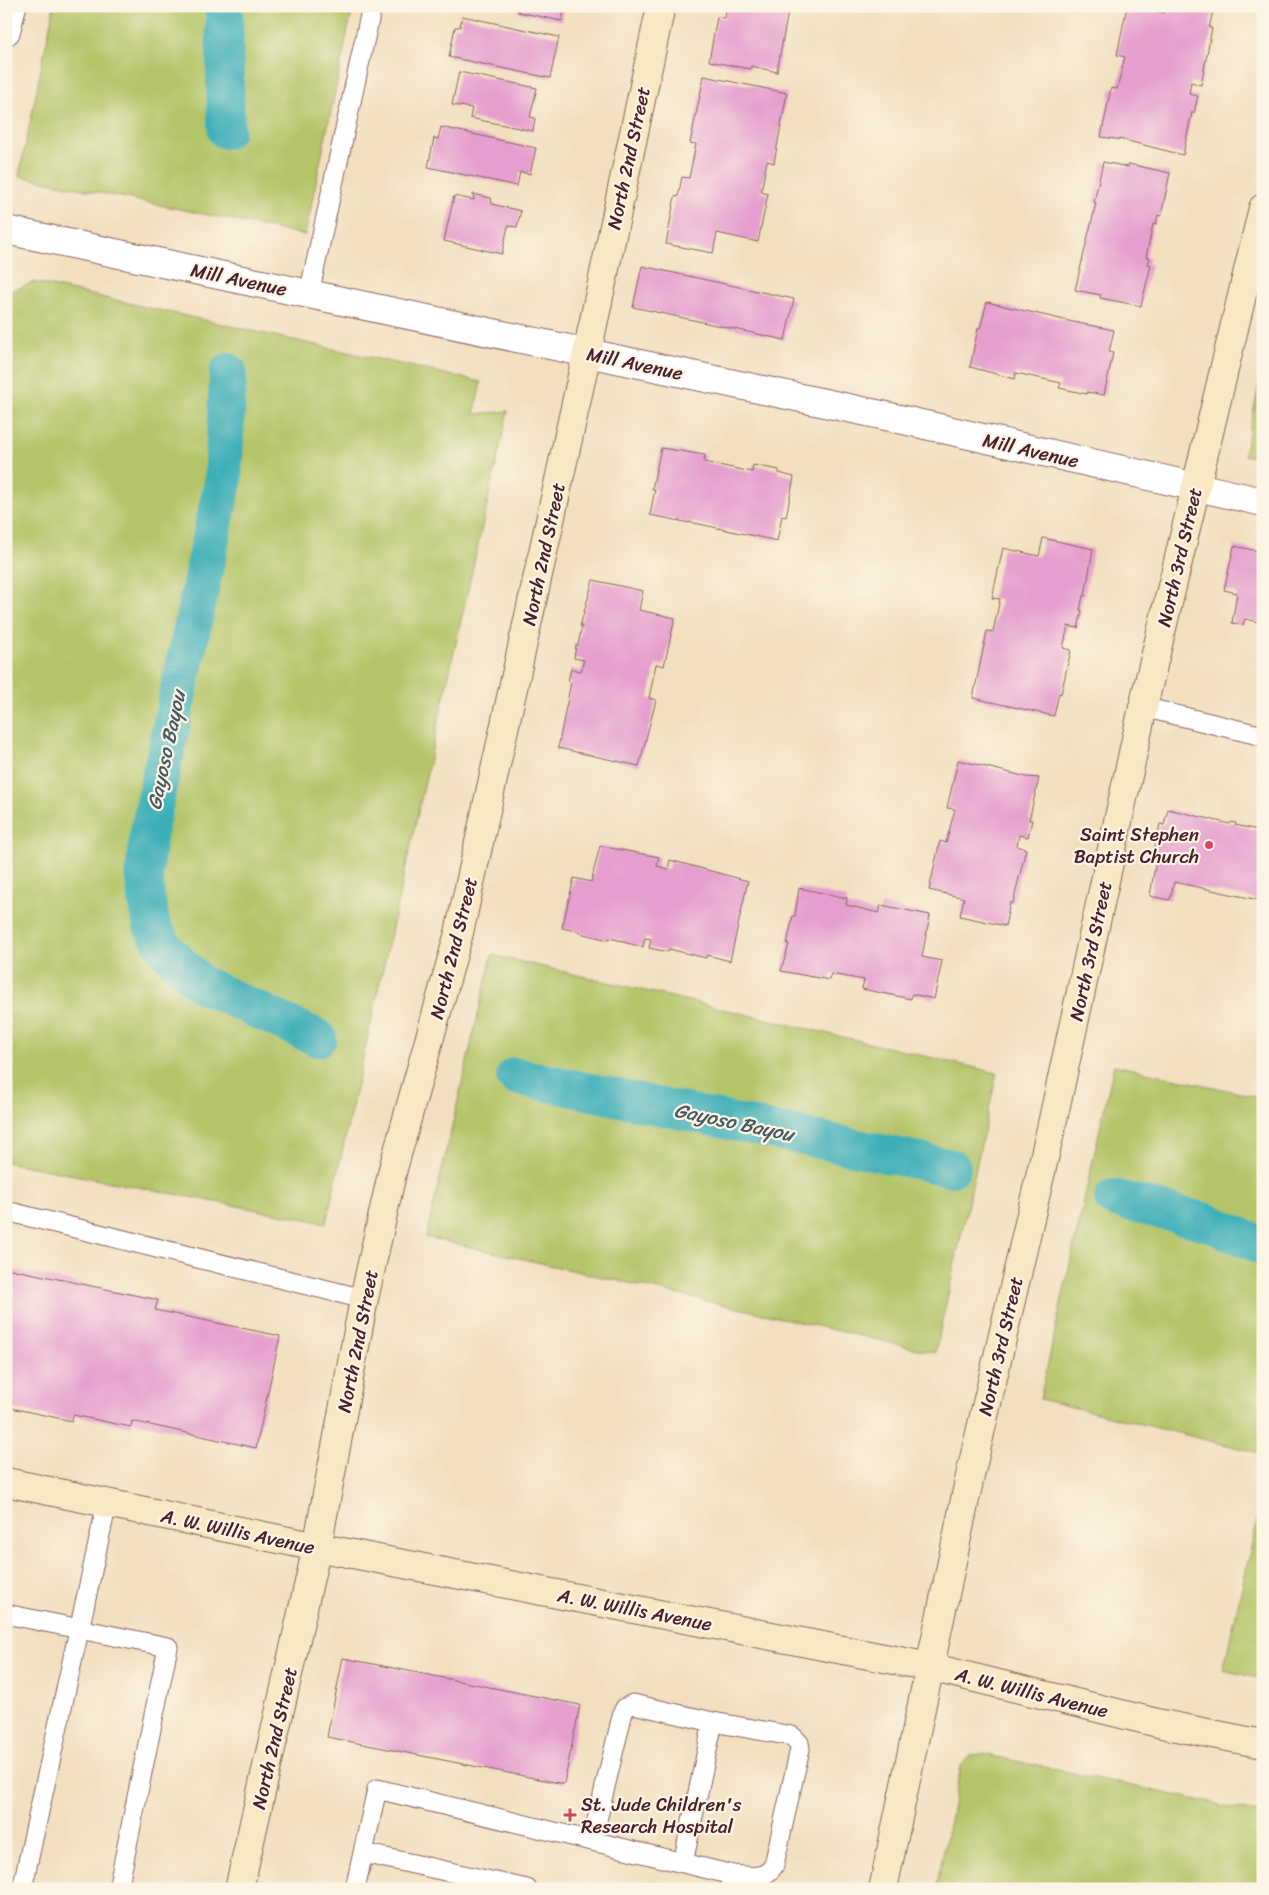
<svg xmlns="http://www.w3.org/2000/svg" width="1269" height="1895" viewBox="0 0 1269 1895" font-family="Sriracha,sans-serif">
	<style>
		.green { fill: #b4c467; stroke: #7f7249 }
		.lines { fill: none; stroke-linecap: round; stroke-linejoin: round }
		.canal { stroke: #3eafb8; stroke-width: 38 }
		.building { fill: #e59ece }
		.lane-casing { stroke: #85625f; stroke-width: 21 }
		.street-casing { stroke: #85625f; stroke-width: 30 }
		.secondary-casing { stroke: #85625f; stroke-width: 30 }
		.lane { stroke: #fff; stroke-width: 19 }
		.street { stroke: #fff; stroke-width: 28 }
		.secondary { stroke: #f8e8c3; stroke-width: 28 }
		.poi-dot { fill: #d1495b; stroke: #fcf5e5; stroke-width: 2 }
		.labels { text-anchor: middle; stroke-width: 4.5; stroke-linejoin: round; paint-order: stroke }
		.street-label { font-size: 19px; fill: #4a1f2b; stroke: #fcf5e5 }
		.poi-label { font-size: 19px; fill: #4a1f2b; stroke: #fcf5e5; text-anchor: end }
		.water-label { font-size: 20px; font-style: italic; fill: #455963; stroke: #fcf5e5 }
	</style>
	<rect width="100%" height="100%" fill="#fcf5e5"/>
	<filter id="ink" filterUnits="userSpaceOnUse"><feTurbulence type="fractalNoise" baseFrequency=".02" numOctaves="2"/><feDisplacementMap in="SourceGraphic" scale="10" xChannelSelector="R" yChannelSelector="G"/><feConvolveMatrix kernelMatrix="1 2 1 2 8 2 1 2 1" color-interpolation-filters="sRGB"/></filter>
	<filter id="wash" filterUnits="userSpaceOnUse"><feTurbulence type="fractalNoise" baseFrequency=".0096" numOctaves="4" result="noise"/><feDisplacementMap in="SourceGraphic" scale="20" xChannelSelector="R" yChannelSelector="G"/><feGaussianBlur stdDeviation="1.12" result="paint"/><feColorMatrix in="noise" values="0 0 0 0 0 0 0 0 0 0 0 0 0 0 0 0 0 1.4 0 .05"/><feComposite in="paint" operator="in"/></filter>
	<g filter="url(#wash)">
		<rect width="100%" height="100%" fill="#f2dfbf"/>
		<path class="green" d="M54 6H353L305 235 19 176Z
			M34 282 481 382 474 414 508 411 326 1223 6 1162V293Z
			M1263 367V459L1244 455Z
			M492 955 997 1073 935 1353 426 1237Z
			M1114 1065 1263 1098V1454L1040 1399Z
			M1263 1496V1679L1223 1670Z
			M983 1754 1263 1814V1889H936L961 1766 971 1755Z"/>
		<g class="lines">
			<path class="canal" d="M224 6 226 130
				M228 372 223 482 148 835 144 874 146 896 152 926 166 950 201 984 318 1038
				M515 1076 952 1168
				M1113 1198 1210 1223 1263 1246"/>
		</g>
		<g id="blocks">
			<path class="building" d="M514 6H565L562 21 518 12 519 8Z
				M727 6H789L777 72 751 66 750 69 709 61 717 17 725 18Z
				M1127 6 1164 13 1165 6H1214L1209 28H1212L1201 85 1191 82 1189 94 1198 96 1194 113 1192 112 1183 155 1124 140 1101 137 1111 88 1117 89 1125 57 1117 55Z
				M462 16 559 37 550 78 449 57 455 27H460Z
				M459 72 537 88 530 117 535 118 533 131 470 118 472 108 452 105Z
				M704 76 787 93 774 163 767 161 761 192 768 194 758 242 717 233 713 253 666 244 675 196 678 197 682 177 689 178 696 144 690 143Z
				M441 127 536 148 530 174 520 172 517 186 428 167 434 138 438 139Z
				M1103 162 1128 167 1129 164 1170 173 1161 216 1158 215 1156 224H1153L1146 257 1150 258 1148 264 1151 265 1141 306 1100 298 1101 295 1075 290 1096 203 1094 202Z
				M473 194 491 198 492 204 521 211 517 227 508 226 502 254 444 241 454 196 474 200Z
				M642 266 794 299 785 340 633 307Z
				M987 302 1073 322 1114 330 1109 352 1113 353 1104 395 1087 392V394L1059 388 1061 383 1016 373 1015 379 970 367 978 328H980Z
				M661 448 705 455 704 462 752 472 753 465 779 470V473L794 477 786 517 782 516 777 541 690 522V523L650 515 655 489H652Z
				M1043 538 1093 549 1085 596H1083L1080 610H1082L1078 628 1068 626 1063 648 1071 650 1061 694 1059 693 1054 716 973 698 987 631 993 632 1000 599 992 598 1003 548 1039 556Z
				M1234 546 1263 552V623L1245 619 1243 625 1232 623 1237 593 1224 590Z
				M593 580 643 591 639 610 675 618 664 666 656 664 649 698 656 700 639 766 558 748 571 682 568 681 571 669 581 671 584 660 574 658 576 645H578L582 626H580Z
				M958 760 1027 777 1039 778 1029 820H1032L1028 837 1019 835 1017 846 1026 849 1013 903H1010L1005 926 960 916 964 898 929 890 940 841 946 843 955 809 947 808Z
				M1168 809 1230 824 1231 822 1236 823 1235 825 1263 831V901L1174 882 1170 900 1150 896 1156 860H1152L1160 824 1164 825Z
				M600 846 659 857 657 866 668 869 670 860 748 881 730 961 707 955 706 958 669 949 668 952 649 948 651 939 645 938 643 947 623 942V941L609 938 608 940 580 933 581 932 562 928 574 878 591 882Z
				M799 888 847 898 846 905 879 913 881 905 930 915 922 957 942 961 934 999 912 994 911 999 862 989 864 980 831 974 829 980 781 971 789 944H787L793 916H795Z
				M6 1268 158 1300 155 1310 280 1336 256 1448 132 1421 131 1427 73 1415 72 1421 11 1408 12 1402 6 1401Z
				M343 1658 580 1705 564 1784 327 1737Z"/>
		</g>
	</g>
	<g filter="url(#ink)">
		<use href="#blocks" fill-opacity="0" stroke="#85625f" stroke-width="1"/>
		<g class="lines">
			<g class="lane-casing">
				<path id="lane" d="M309 294 372 6
					M1143 707 1263 736
					M6 1211 364 1299
					M6 1614 168 1647 118 1889
					M713 1722 792 1736 799 1743 800 1749 774 1865C765 1881 749 1876 733 1875
					M592 1841 623 1712 625 1708 633 1704 713 1722 683 1863
					M363 1853 527 1889
					M22 1889 107 1503
					M355 1889 377 1789 733 1875 729 1889"/>
			</g>
			<g class="street-casing">
				<path id="street" d="M6 31 12 6
					M6 230 886 416 1263 502"/>
			</g>
			<g class="secondary-casing">
				<path id="secondary" d="M6 1482 317 1547 930 1667 1162 1724 1263 1744
					M239 1889 317 1547 364 1299 393 1169 459 933 587 353 661 6
					M883 1889 970 1476 1050 1133 1143 707 1263 208"/>
			</g>
			<use href="#lane" class="lane"/>
			<use href="#street" class="street"/>
			<use href="#secondary" class="secondary"/>
		</g>
	</g>
	<g class="poi-dot">
		<circle cx="1209" cy="845" r="5"/>
		<path d="M567.5 1807.5h5v5h5v5h-5v5h-5v-5h-5v-5h5z"/>
	</g>
	<g class="labels">
		<g class="street-label">
			<text transform="translate(628 158) rotate(-78)" y="7">North 2nd Street</text>
			<text transform="translate(239 279) rotate(12)" y="7">Mill Avenue</text>
			<text transform="translate(635 363) rotate(12)" y="7">Mill Avenue</text>
			<text transform="translate(1031 450) rotate(13)" y="7">Mill Avenue</text>
			<text transform="translate(543 554) rotate(-78)" y="7">North 2nd Street</text>
			<text transform="translate(1179 557) rotate(-77)" y="7">North 3rd Street</text>
			<text transform="translate(453 948) rotate(-76)" y="7">North 2nd Street</text>
			<text transform="translate(1090 951) rotate(-78)" y="7">North 3rd Street</text>
			<text transform="translate(357 1341) rotate(-79)" y="7">North 2nd Street</text>
			<text transform="translate(1000 1346) rotate(-77)" y="7">North 3rd Street</text>
			<text transform="translate(238 1531) rotate(12)" y="7">A. W. Willis Avenue</text>
			<text transform="translate(635 1609) rotate(11)" y="7">A. W. Willis Avenue</text>
			<text transform="translate(1032 1692) rotate(14)" y="7">A. W. Willis Avenue</text>
			<text transform="translate(274 1738) rotate(-77)" y="7">North 2nd Street</text>
		</g>
		<g class="poi-label">
			<text x="1199" y="841">Saint Stephen<tspan x="1199" dy="22">Baptist Church</tspan></text>
			<text x="581" y="1811" text-anchor="start">St. Jude Children's<tspan x="581" dy="22">Research Hospital</tspan></text>
		</g>
		<g class="water-label">
			<text transform="translate(166 750) rotate(-78)" y="7">Gayoso Bayou</text>
			<text transform="translate(734 1122) rotate(12)" y="7">Gayoso Bayou</text>
		</g>
	</g>
	<rect width="1269" height="1895" fill="none" stroke="#fcf5e5" stroke-width="25"/>
</svg>
